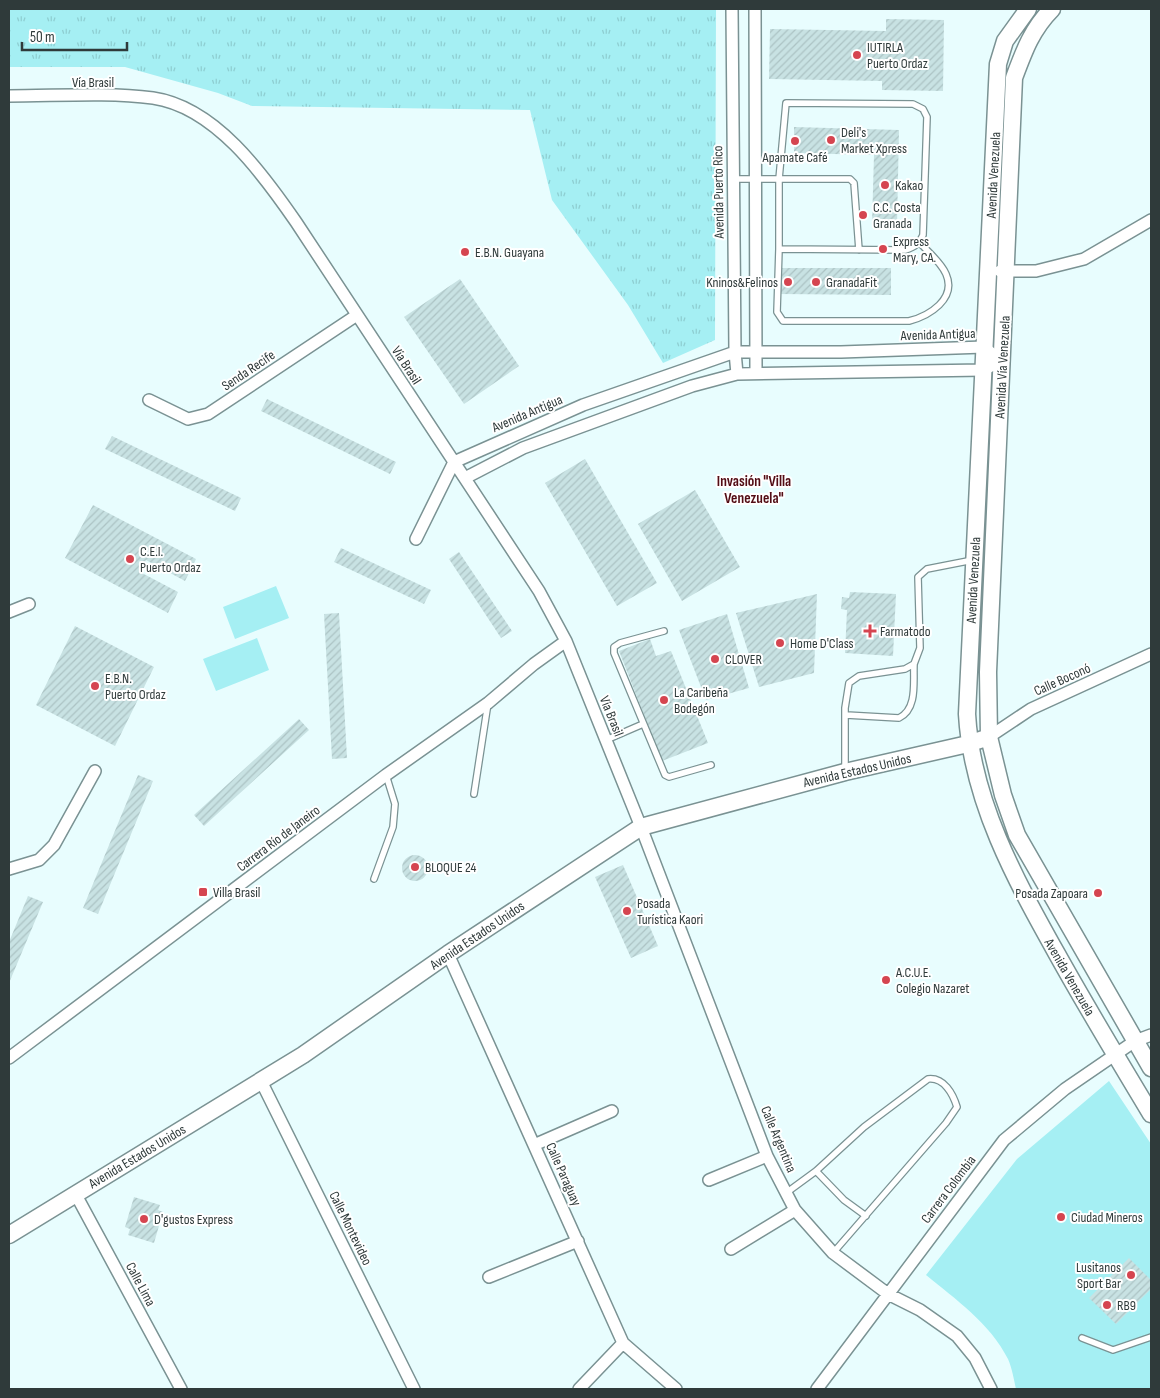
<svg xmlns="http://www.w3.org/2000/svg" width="1160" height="1398" viewBox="0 0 1160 1398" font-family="'Sofia Sans Condensed',sans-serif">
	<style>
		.grass { fill: url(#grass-tufts) }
		.pitch { fill: #a5eff3 }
		.building { fill: url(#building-hatch) }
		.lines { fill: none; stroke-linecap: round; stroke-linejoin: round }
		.lane-casing { stroke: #7a9293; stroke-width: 8 }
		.street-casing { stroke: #7a9293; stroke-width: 14 }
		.secondary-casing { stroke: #7a9293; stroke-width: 19 }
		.lane { stroke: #fff; stroke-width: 5.5 }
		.street { stroke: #fff; stroke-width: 11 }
		.secondary { stroke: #fff; stroke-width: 16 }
		.poi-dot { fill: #d54550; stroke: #fff; stroke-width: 2 }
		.labels { text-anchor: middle; stroke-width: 4; stroke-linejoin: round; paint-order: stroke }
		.poi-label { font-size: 14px; fill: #2f3a3a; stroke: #fff; text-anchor: start }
		.street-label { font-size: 14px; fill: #2f3a3a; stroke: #fff }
		.neighbourhood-label { font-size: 15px; font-weight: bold; fill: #530d15; stroke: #fff }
	</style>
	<defs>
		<pattern id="grass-tufts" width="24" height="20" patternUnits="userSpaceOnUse" patternTransform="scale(1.25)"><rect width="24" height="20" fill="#a5eff3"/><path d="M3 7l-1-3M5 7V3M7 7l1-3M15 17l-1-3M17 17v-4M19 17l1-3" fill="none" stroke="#8eced1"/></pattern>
		<pattern id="building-hatch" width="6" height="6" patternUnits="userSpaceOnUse" patternTransform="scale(1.25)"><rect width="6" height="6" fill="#c8e2e3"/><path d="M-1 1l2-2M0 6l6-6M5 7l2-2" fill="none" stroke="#acc3c4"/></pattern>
	</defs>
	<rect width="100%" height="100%" fill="#e8fdfe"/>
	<path class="grass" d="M9 9H716L715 340 663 363 628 305 552 200 530 110 252 106 218 93 125 67H9Z"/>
	<path class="pitch" d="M276 586 289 618 235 639 223 607Z
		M257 638 269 670 216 691 203 659Z
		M1109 1081 1151 1144V1389H1016C1014 1380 1012 1368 1008 1359 990 1323 955 1299 926 1275L1017 1159Z"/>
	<path class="building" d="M886 19 944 20 943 91 882 90V81L769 79 770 29 886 31Z
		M794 127 899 130 897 225 872 224 874 155 794 153Z
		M780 268H891V295L779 294Z
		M460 279 519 366 464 404 404 317Z
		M267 399 396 462 390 474 261 411Z
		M112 436 241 498 235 511 105 449Z
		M585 459 657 583 617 606 545 483Z
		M695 490 740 567 682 601 638 524Z
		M93 505 196 559 185 581 146 560 140 572 178 592 168 613 65 558Z
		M341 548 431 590 424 604 334 562Z
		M459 552 512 631 501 638 449 559Z
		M850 592 896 594 893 656 845 653 847 610 841 609 842 597 849 598Z
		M817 594 814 673 759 687 736 613Z
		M339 613 347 758 332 759 324 614Z
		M727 614 749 688 706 700 679 630Z
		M75 626 154 667 115 746 36 705Z
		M650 639 656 656 671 651 708 743 662 761 619 651Z
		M299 719 309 730 204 826 194 815Z
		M138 775 153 781 98 914 83 908Z
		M402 868a13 13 0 1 1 26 0a13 13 0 1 1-26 0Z
		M623 865 658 946 631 958 595 877Z
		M28 896 43 902 9 983V942Z
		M134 1197 160 1205 158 1210 163 1212 154 1243 128 1235 130 1229 125 1227Z
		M1129 1258 1151 1280V1289L1116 1324 1089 1298Z"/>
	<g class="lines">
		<g class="lane-casing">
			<path id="lane" d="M732 179H779V249L905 250C915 247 919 244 923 235L927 117 923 109 913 104 786 103 779 179H850L854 183 859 250
				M779 249 777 312 783 321H909C929 316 957 299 946 274 941 262 928 252 920 243
				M664 631 620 643 614 647V653L665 775 669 777 711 765
				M846 715 899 718C918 709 913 681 914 664
				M606 740 643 724
				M845 770V708L849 683 859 676 905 669 914 664 920 648 918 577 927 569 973 560
				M474 794 488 703
				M374 879 393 827 395 804 386 775
				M816 1171 844 1200 866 1216
				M786 1193 816 1171 864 1127 928 1079C944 1077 953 1094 957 1107L946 1123 833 1253
				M1082 1338 1113 1350 1151 1337"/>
		</g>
		<g class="street-casing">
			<path id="street" d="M732 9 735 352 737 374
				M755 9 756 373
				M9 96C56 96 106 92 153 98 215 107 263 174 296 222L539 591 566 641 641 827 767 1156 795 1210 833 1253 888 1294 920 1310 957 1336 975 1358 991 1389
				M1000 271H1036L1084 259 1151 220
				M149 400 188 419 208 414 357 315
				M416 539 454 462 583 405 735 352H841L984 347 1001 361 983 370 737 374 692 386 523 448 465 478
				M9 612 29 604
				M989 737 1031 709 1151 654
				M9 869 39 860 54 845 95 771
				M448 954 623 1343 676 1389
				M9 1058 386 775 488 703 534 664 566 641
				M261 1081 414 1389
				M534 1145 612 1111
				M709 1180 767 1156
				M75 1193 181 1389
				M731 1249 795 1210
				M489 1277 578 1241
				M579 1389 623 1343
				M817 1389 1004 1140 1065 1089 1135 1041 1151 1035"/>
		</g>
		<g class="secondary-casing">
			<path id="secondary" d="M1028 9 1005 41 998 64 967 714C972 801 1015 879 1057 954 1087 1008 1119 1061 1151 1114
				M1052 9C1032 29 1024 51 1014 78L988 672 989 737 1003 795 1017 835 1151 1068
				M9 1235 303 1055 448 954 641 827 845 772 968 744 989 737"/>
		</g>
		<use href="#lane" class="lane"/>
		<use href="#street" class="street"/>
		<use href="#secondary" class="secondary"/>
	</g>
	<g class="poi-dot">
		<circle cx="857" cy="55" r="5"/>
		<circle cx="831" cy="140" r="5"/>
		<circle cx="795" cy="141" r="5"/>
		<circle cx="885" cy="185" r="5"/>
		<circle cx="863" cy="215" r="5"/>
		<circle cx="883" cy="249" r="5"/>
		<circle cx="465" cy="252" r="5"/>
		<circle cx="788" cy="282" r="5"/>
		<circle cx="816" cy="282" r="5"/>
		<circle cx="130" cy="559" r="5"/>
		<path d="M867.5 623.5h5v5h5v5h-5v5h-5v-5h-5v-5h5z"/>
		<circle cx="780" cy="643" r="5"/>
		<circle cx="715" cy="659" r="5"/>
		<circle cx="95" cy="686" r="5"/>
		<circle cx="664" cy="700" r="5"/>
		<circle cx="415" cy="867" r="5"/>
		<rect x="198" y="887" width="10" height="10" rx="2.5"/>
		<circle cx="1098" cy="893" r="5"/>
		<circle cx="627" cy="911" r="5"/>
		<circle cx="886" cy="980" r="5"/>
		<circle cx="1061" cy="1217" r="5"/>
		<circle cx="144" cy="1219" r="5"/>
		<circle cx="1131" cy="1275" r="5"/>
		<circle cx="1107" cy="1305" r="5"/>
	</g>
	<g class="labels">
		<g class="poi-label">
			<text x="867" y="52">IUTIRLA<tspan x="867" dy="16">Puerto Ordaz</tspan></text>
			<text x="841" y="137">Deli's<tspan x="841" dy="16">Market Xpress</tspan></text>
			<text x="795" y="162" text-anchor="middle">Apamate Café</text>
			<text x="895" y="190">Kakao</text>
			<text x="873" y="212">C.C. Costa<tspan x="873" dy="16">Granada</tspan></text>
			<text x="893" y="246">Express<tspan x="893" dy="16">Mary, CA.</tspan></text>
			<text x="475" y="257">E.B.N. Guayana</text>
			<text x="778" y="287" text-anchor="end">Kninos&amp;Felinos</text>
			<text x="826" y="287">GranadaFit</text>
			<text x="140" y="556">C.E.I.<tspan x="140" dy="16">Puerto Ordaz</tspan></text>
			<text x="880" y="636">Farmatodo</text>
			<text x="790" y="648">Home D'Class</text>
			<text x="725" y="664">CLOVER</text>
			<text x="105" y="683">E.B.N.<tspan x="105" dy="16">Puerto Ordaz</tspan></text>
			<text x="674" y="697">La Caribeña<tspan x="674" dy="16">Bodegón</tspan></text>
			<text x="425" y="872">BLOQUE 24</text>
			<text x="213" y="897">Villa Brasil</text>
			<text x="1088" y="898" text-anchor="end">Posada Zapoara</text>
			<text x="637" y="908">Posada<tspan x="637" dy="16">Turística Kaori</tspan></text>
			<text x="896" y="977">A.C.U.E.<tspan x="896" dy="16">Colegio Nazaret</tspan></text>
			<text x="1071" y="1222">Ciudad Mineros</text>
			<text x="154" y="1224">D'gustos Express</text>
			<text x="1121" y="1272" text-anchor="end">Lusitanos<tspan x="1121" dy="16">Sport Bar</tspan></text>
			<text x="1117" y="1310">RB9</text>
		</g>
		<g class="street-label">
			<text x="93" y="87">Vía Brasil</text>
			<text transform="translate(993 175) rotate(-87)" y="5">Avenida Venezuela</text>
			<text transform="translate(718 192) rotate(-91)" y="5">Avenida Puerto Rico</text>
			<text transform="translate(938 334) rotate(-2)" y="5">Avenida Antigua</text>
			<text transform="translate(407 365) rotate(57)" y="5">Vía Brasil</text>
			<text transform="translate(1002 367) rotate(-87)" y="5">Avenida Vía Venezuela</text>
			<text transform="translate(248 370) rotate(-34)" y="5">Senda Recife</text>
			<text transform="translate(527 413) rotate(-23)" y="5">Avenida Antigua</text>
			<text transform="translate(973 580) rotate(-87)" y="5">Avenida Venezuela</text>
			<text transform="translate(1062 679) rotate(-24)" y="5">Calle Boconó</text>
			<text transform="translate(612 716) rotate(68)" y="5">Vía Brasil</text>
			<text transform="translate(857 770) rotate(-13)" y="5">Avenida Estados Unidos</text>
			<text transform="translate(278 838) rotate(-37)" y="5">Carrera Río de Janeiro</text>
			<text transform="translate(477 935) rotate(-34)" y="5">Avenida Estados Unidos</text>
			<text transform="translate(1070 977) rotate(60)" y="5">Avenida Venezuela</text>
			<text transform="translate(779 1139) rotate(67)" y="5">Calle Argentina</text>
			<text transform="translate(137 1156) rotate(-31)" y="5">Avenida Estados Unidos</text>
			<text transform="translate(564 1174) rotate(66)" y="5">Calle Paraguay</text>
			<text transform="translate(948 1189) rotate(-53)" y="5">Carrera Colombia</text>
			<text transform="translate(351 1228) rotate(64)" y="5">Calle Montevideo</text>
			<text transform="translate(141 1284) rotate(62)" y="5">Calle Lima</text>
		</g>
		<g class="neighbourhood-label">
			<text x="754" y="486">Invasión "Villa<tspan x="754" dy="17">Venezuela"</tspan></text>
		</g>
	</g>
	<rect width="1160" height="1398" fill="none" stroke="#2f3a3a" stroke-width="20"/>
	<path d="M22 42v8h105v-8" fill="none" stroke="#2f3a3a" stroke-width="2.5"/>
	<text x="30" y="42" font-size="15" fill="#2f3a3a" stroke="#ffffff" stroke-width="4" paint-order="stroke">50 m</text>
</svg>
